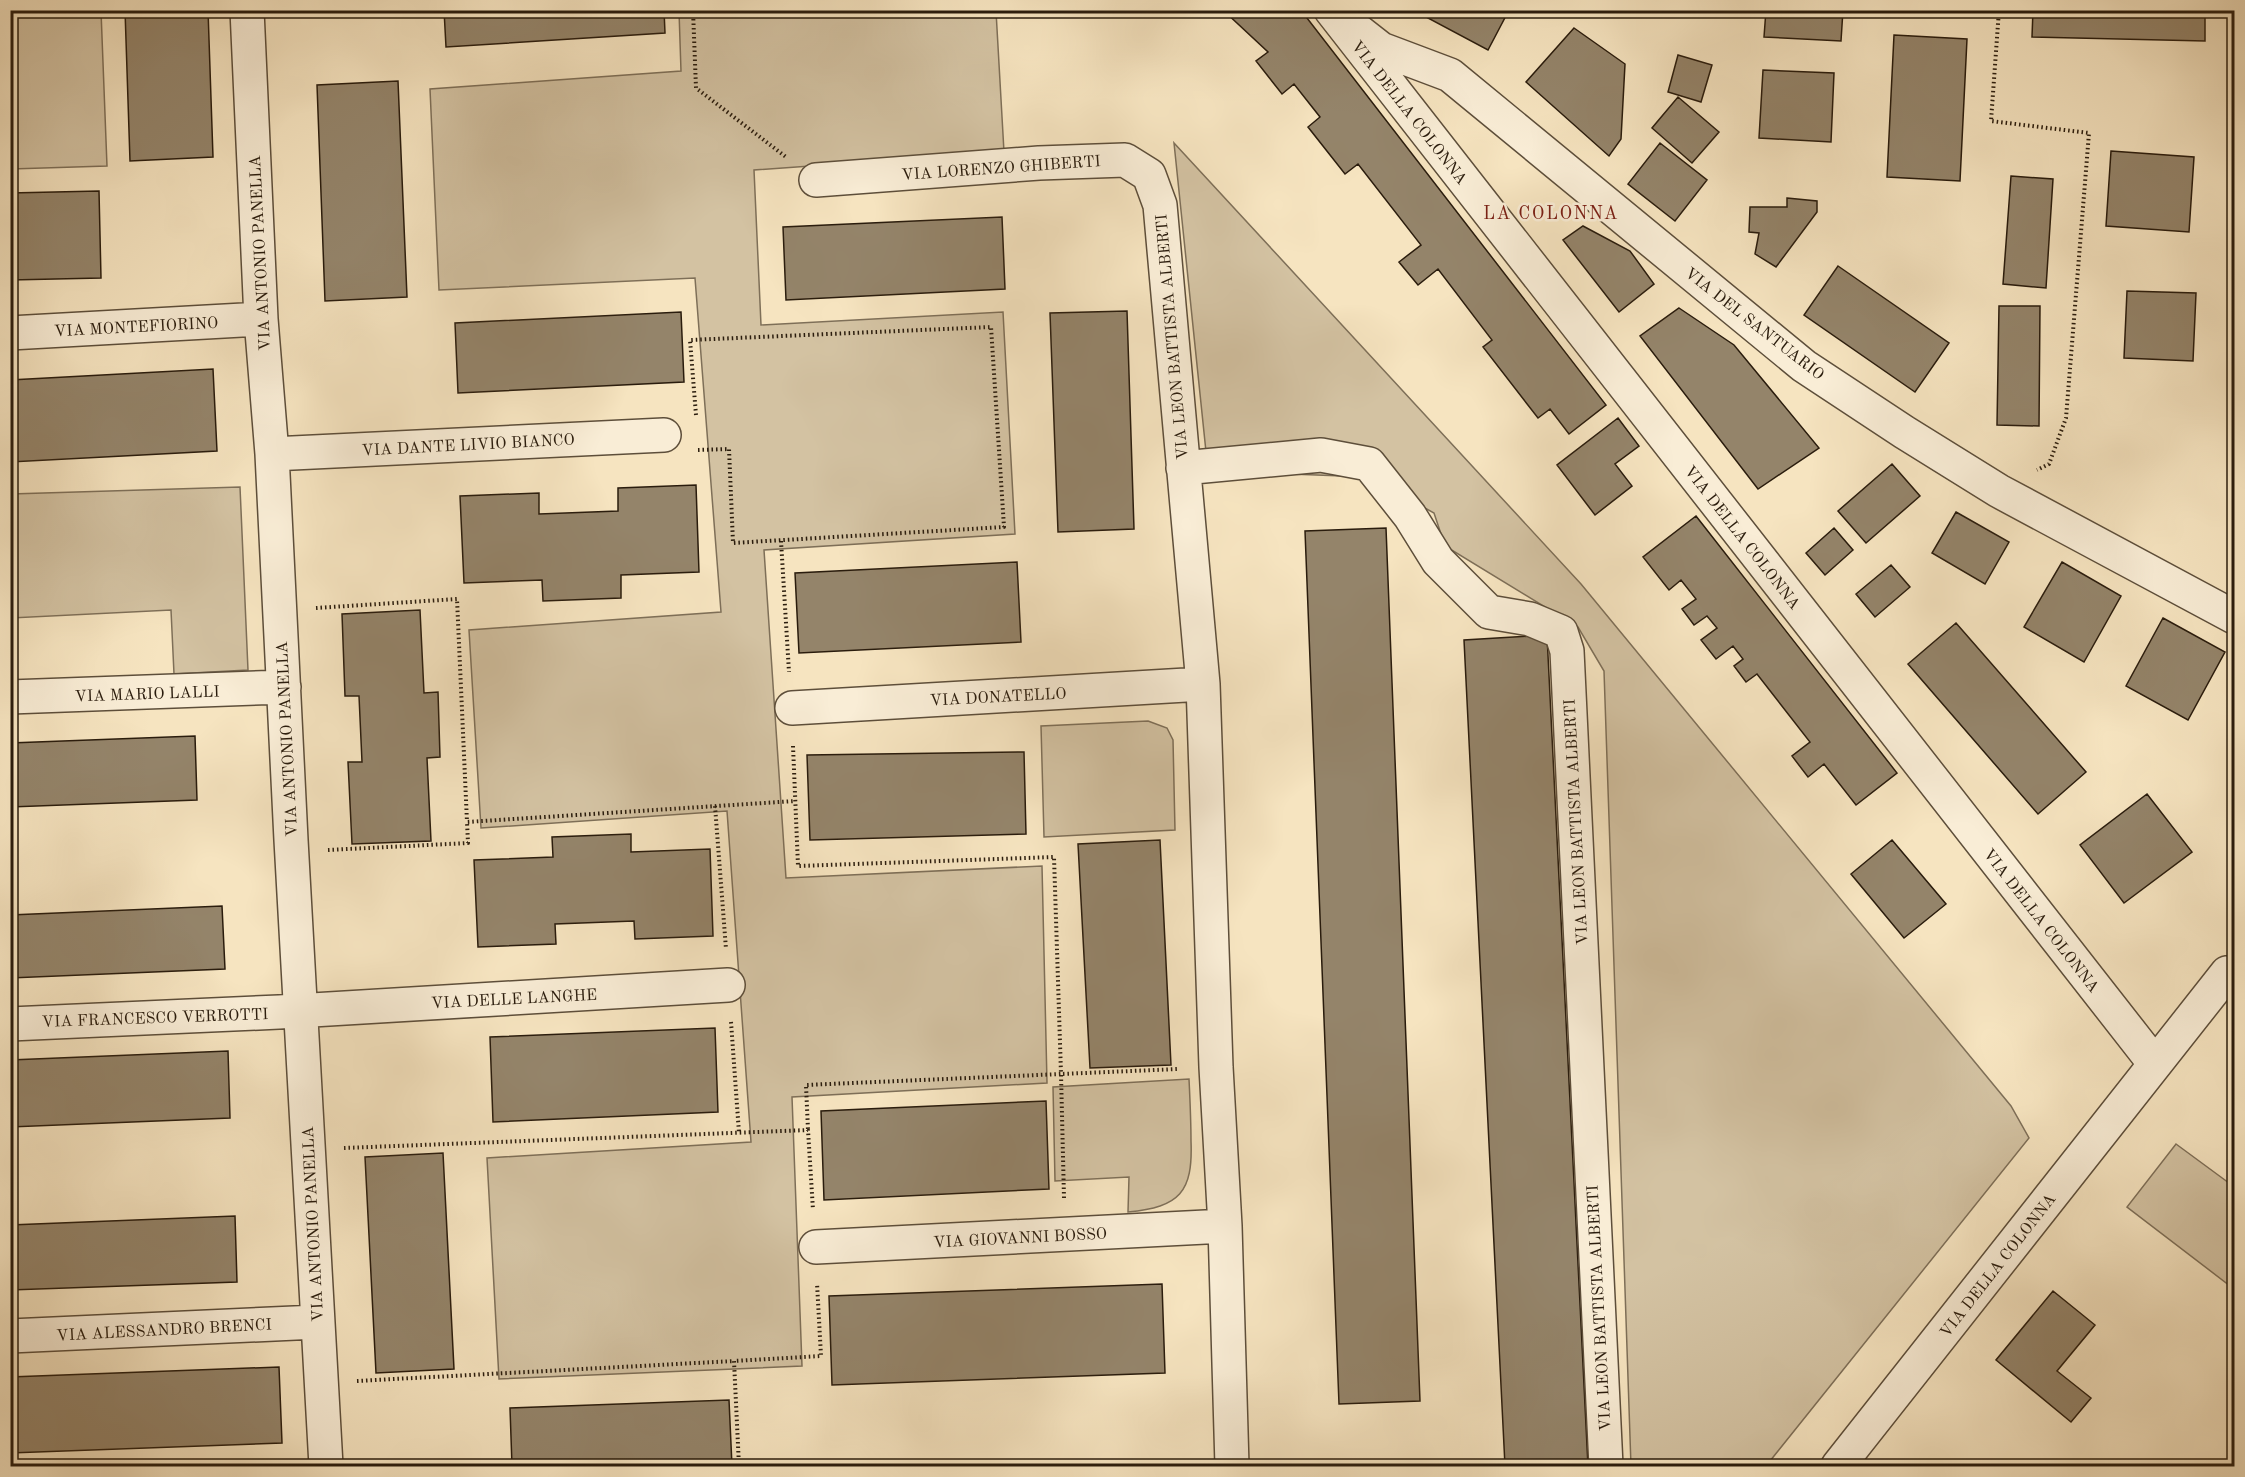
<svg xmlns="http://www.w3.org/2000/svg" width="2245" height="1477" viewBox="0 0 2245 1477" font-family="'Old Standard TT',serif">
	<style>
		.green { fill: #d3c2a2; stroke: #7e6f58; stroke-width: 1.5 }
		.building { fill: #94846a; stroke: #2a1c0d; stroke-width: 1.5 }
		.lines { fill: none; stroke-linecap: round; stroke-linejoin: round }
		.street-casing { stroke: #5d4e3a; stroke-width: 36 }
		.path { stroke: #2a1c0d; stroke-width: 4; stroke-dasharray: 1.5 3; stroke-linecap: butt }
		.street { stroke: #f9edd6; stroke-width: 33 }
		.labels { text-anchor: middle; stroke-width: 5; stroke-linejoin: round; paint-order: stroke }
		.street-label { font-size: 16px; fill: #2a1c0d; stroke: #f9edd6 }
		.neighbourhood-label { font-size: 18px; letter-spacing: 1.5px; fill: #7a1f14; stroke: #f9edd6 }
	</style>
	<rect width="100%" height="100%" fill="#f6e4c0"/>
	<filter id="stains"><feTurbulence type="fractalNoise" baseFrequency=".00333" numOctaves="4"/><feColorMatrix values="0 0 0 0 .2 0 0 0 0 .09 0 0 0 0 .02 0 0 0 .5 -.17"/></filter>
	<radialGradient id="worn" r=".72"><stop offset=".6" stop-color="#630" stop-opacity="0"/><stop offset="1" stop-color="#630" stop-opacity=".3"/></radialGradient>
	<path class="green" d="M10 11H101L107 166 11 169Z
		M679 11H996L1004 152 754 170 761 325 1003 312 1015 534 764 550 786 878 1042 866 1047 1083 792 1097 802 1366 499 1379 487 1158 751 1142 727 811 481 828 469 630 721 612 695 278 439 290 430 89 681 71Z
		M1174 143 1581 584 2011 1106 2029 1138 1766 1466H1631L1604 671 1578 627 1445 546 1434 513 1369 477 1208 471Z
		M240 487 248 670 174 674 171 610 11 618V494Z
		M1148 721 1167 728 1173 740 1175 830 1044 837 1041 726Z
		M1189 1079C1190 1100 1191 1120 1191 1141 1193 1192 1180 1207 1128 1212L1129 1177 1055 1181 1053 1087Z
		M2176 1144 2229 1183 2234 1176V1289L2127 1207Z"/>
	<path class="building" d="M125 10H208L213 157 130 161Z
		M444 10H664L665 33 446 47Z
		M1223 10H1299L1307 18 1606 405 1569 434 1550 409 1538 418 1483 347 1492 340 1438 269 1418 285 1399 262 1421 245 1358 164 1345 174 1308 127 1320 117 1294 84 1282 94 1256 61 1268 52Z
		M1430 10H1509L1488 50 1426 17Z
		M1766 10H1843L1841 41 1764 37Z
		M2033 10H2205V41L2032 37Z
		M1574 28 1625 64 1621 139 1609 156 1526 82Z
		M1894 35 1967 39 1960 181 1887 177Z
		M1678 55 1712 65 1701 102 1668 92Z
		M1763 70 1834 73 1831 142 1759 138Z
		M398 81 407 297 325 301 317 85Z
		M1678 97 1719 132 1692 163 1652 128Z
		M1660 143 1707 180 1675 221 1628 184Z
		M2111 151 2194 157 2189 232 2106 226Z
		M2011 176 2053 179 2046 288 2003 284Z
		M99 191 101 278 10 280V193Z
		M1787 198 1817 201V212L1776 267 1755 254 1759 233 1749 232 1750 207H1787Z
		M1002 217 1005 289 786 300 783 227Z
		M1583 226 1630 251 1654 284 1619 312 1563 240Z
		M1838 266 1949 343 1915 392 1804 315Z
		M2127 291 2196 293 2193 361 2124 358Z
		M1999 306H2040L2039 426 1997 425Z
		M1679 308 1734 345 1819 448 1758 489 1640 336Z
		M1127 311 1134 529 1058 532 1050 313Z
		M681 312 684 382 458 393 455 323Z
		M213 369 217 451 10 462V380Z
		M1618 418 1639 446 1615 464 1632 486 1595 515 1557 465Z
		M1892 464 1920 496 1866 543 1838 511Z
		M696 485 699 572 621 575V598L543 601 542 580 464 583 460 496 539 493V514L618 511V488Z
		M1956 512 2009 542 1985 584 1932 553Z
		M1696 516 1897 773 1856 805 1824 764 1808 777 1792 756 1810 742 1757 674 1746 682 1734 666 1743 659 1733 646 1716 659 1701 640 1717 628 1707 616 1694 625 1682 609 1696 599 1681 580 1669 590 1643 557Z
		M1386 528 1420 1401 1339 1404 1305 531Z
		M1834 528 1853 550 1825 575 1806 553Z
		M1017 562 1021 642 799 653 795 573Z
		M2062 562 2121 596 2084 662 2024 627Z
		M1891 565 1910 587 1875 617 1856 594Z
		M420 610 424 693 438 692 440 757 427 758 431 841 352 844 348 762H362L359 696H345L342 614Z
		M2163 618 2225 652 2188 720 2126 686Z
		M1956 623 2086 772 2038 814 1908 664Z
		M1547 635 1588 1466H1505L1464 640Z
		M195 736 197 800 10 807V743Z
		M1024 752 1026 834 810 840 807 755Z
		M2147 794 2192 852 2124 903 2080 845Z
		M631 834V852L710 849 713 936 635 939 634 921 555 924 556 944 478 947 474 860 553 857 552 837Z
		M1160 840 1171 1065 1090 1068 1078 844Z
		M1892 840 1946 904 1904 938 1851 874Z
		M222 906 225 969 10 978V915Z
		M715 1028 718 1112 493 1122 490 1037Z
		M228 1051 230 1118 10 1127V1060Z
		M1046 1101 1049 1189 824 1200 821 1111Z
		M443 1153 454 1369 376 1373 365 1157Z
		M235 1216 237 1282 10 1290V1225Z
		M1162 1284 1165 1373 832 1385 829 1296Z
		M2053 1291 2095 1325 2057 1371 2091 1398 2071 1422 1996 1360Z
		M279 1367 282 1443 10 1453V1377Z
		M729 1400 732 1466H512L510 1408Z"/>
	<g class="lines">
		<g class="street-casing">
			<path id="street" d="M247 10 261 319 272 454 291 840 326 1466
				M1331 10 2155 1064
				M1358 31 1381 49 1450 75 1804 366 1904 432 1999 491 2234 617
				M816 180 1039 163 1125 160 1149 175 1160 205 1203 684 1216 1067 1225 1226 1232 1466
				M10 333 261 319
				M272 454 664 435
				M1183 468 1321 455 1369 464 1410 516 1438 561 1489 612 1530 619 1561 632 1567 651 1606 1466
				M10 697 284 687
				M792 708 1203 684
				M10 1024 279 1012 728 985
				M816 1247 1225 1226
				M10 1336 317 1322
				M1838 1466 2227 973"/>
		</g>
		<path class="path" d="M693 10 696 88 786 157
			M1999 10 1991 121 2089 133 2066 418 2049 464 2037 470
			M696 415 690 340 991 327 1004 527 733 543 729 449 698 450
			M781 541 789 672
			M316 608 457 599 467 822
			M793 746 798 866 1054 857 1061 1074 806 1085 808 1130
			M715 806 726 949
			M328 850 468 843 467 822 795 801
			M731 1022 739 1133
			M344 1148 808 1130 813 1210
			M1064 1198 1061 1074 1178 1069
			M357 1381 734 1361
			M739 1466 734 1361 821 1356 817 1283"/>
		<use href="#street" class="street"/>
	</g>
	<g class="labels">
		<g class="street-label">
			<text transform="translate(1410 112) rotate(52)" y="6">VIA DELLA COLONNA</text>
			<text transform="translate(1001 167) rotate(-4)" y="6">VIA LORENZO GHIBERTI</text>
			<text transform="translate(259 253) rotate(-93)" y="6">VIA ANTONIO PANELLA</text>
			<text transform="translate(1755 323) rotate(38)" y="6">VIA DEL SANTUARIO</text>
			<text transform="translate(136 326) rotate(-3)" y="6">VIA MONTEFIORINO</text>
			<text transform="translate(1171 337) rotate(-95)" y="6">VIA LEON BATTISTA ALBERTI</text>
			<text transform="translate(468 444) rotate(-3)" y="6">VIA DANTE LIVIO BIANCO</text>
			<text transform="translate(1743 537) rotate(52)" y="6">VIA DELLA COLONNA</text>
			<text transform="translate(147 693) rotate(-2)" y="6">VIA MARIO LALLI</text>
			<text transform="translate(998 696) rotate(-3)" y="6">VIA DONATELLO</text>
			<text transform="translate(286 739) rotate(-93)" y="6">VIA ANTONIO PANELLA</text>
			<text transform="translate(1575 822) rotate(-93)" y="6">VIA LEON BATTISTA ALBERTI</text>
			<text transform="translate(2042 920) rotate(52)" y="6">VIA DELLA COLONNA</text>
			<text transform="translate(514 998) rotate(-3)" y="6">VIA DELLE LANGHE</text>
			<text transform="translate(155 1017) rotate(-2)" y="6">VIA FRANCESCO VERROTTI</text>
			<text transform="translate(312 1224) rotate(-93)" y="6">VIA ANTONIO PANELLA</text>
			<text transform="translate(1020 1237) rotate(-3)" y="6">VIA GIOVANNI BOSSO</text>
			<text transform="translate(1997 1265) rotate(-52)" y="6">VIA DELLA COLONNA</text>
			<text transform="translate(1598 1308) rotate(-93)" y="6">VIA LEON BATTISTA ALBERTI</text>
			<text transform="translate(164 1329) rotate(-3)" y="6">VIA ALESSANDRO BRENCI</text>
		</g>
		<g class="neighbourhood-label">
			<text x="1551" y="219">LA COLONNA</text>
		</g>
	</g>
	<rect width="2245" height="1477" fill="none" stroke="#f6e4c0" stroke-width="36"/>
	<rect x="12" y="12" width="2221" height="1453" fill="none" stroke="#2a1c0d" stroke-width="3"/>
	<rect x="18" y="18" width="2209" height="1441" fill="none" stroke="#2a1c0d" stroke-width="1.5"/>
	<rect width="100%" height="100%" filter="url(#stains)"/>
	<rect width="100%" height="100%" fill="url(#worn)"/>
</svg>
